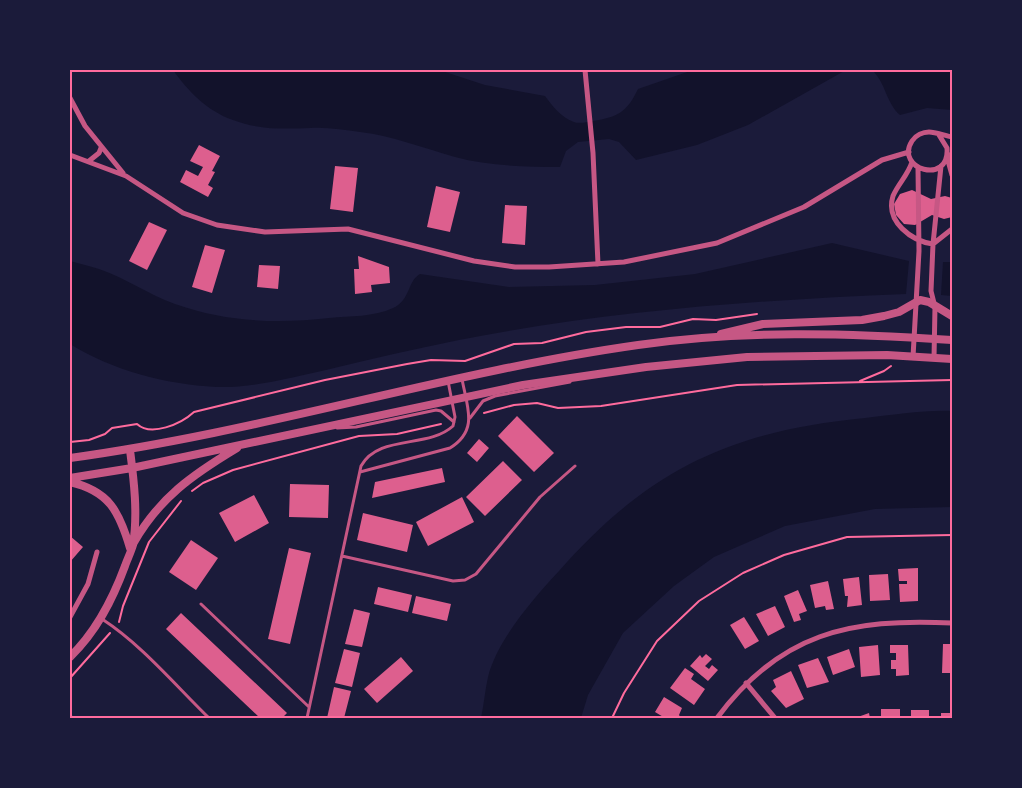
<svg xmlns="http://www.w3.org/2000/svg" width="1022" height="788" viewBox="0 0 1022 788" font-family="'PT Sans',sans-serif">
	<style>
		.water { fill: #12122b }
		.building { fill: #dd5f8e }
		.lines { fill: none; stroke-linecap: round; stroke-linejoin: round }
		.path { stroke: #ff6b9d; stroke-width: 2 }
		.service { stroke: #c65784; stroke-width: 3 }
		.minor { stroke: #c65784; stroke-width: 5 }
		.tertiary { stroke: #c65784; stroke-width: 8 }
		.neatline { fill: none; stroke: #ff6b9d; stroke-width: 2 }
	</style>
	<rect width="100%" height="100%" fill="#1b1b3a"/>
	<path class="water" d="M173 70H439L485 85 545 96C553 107 561 117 574 122 579 124 587 122 593 121 618 117 627 112 638 89L693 70H846L748 125 697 145 636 160 619 142 609 139 578 142 566 151 560 167C526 167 488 166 455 157 423 148 393 136 360 132 344 130 327 127 311 128 283 129 260 130 233 120 207 111 188 91 173 70Z
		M872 70H952V110L927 108 900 115C886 103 886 83 872 70Z
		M832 243 909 261 906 294C756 300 607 311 459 340 415 349 370 359 326 370 290 378 254 388 216 387 165 384 114 371 70 344V261C80 264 90 266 99 269 126 278 149 295 175 304 226 322 277 324 329 318 350 316 374 317 393 308 411 300 407 281 420 274L509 287 595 285 695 274Z
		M943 262H952V296L941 295Z
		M952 411V507L875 509 785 526 714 557 674 586 623 633 588 695 581 718H481C484 704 485 690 488 677 497 640 534 598 559 571 649 469 731 431 865 418 894 415 923 410 952 411Z"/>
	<path class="building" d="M199 145 220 156 212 171 215 172 208 185 213 188 208 197 180 182 186 170 198 176 203 167 190 161Z
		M335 166 358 168 353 212 330 209Z
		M436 186 460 192 450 232 427 227Z
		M912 190 931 199 945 196 952 198V217L944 219 932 215 915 225 904 224 896 215 894 204 900 194Z
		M505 205 527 206 525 245 502 243Z
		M149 222 167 230 147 270 129 261Z
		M205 245 225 250 212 293 192 287Z
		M358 256 389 267 390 283 371 285 372 292 355 294 354 269H359Z
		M259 265 280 266 278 289 257 287Z
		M517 416 554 453 534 472 498 436Z
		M479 439 489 448 477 462 467 453Z
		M503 461 522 480 485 516 466 497Z
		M442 468 445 482 372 498 375 482Z
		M290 484 329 485 328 518 289 517Z
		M254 495 269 523 235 542 219 513Z
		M462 497 474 522 428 546 416 522Z
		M363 513 413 525 407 552 357 540Z
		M70 536 83 547 70 562Z
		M191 540 218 558 196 590 169 572Z
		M289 548 311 553 290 644 268 639Z
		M918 568V601L900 602 899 584H907V581H899L898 569Z
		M888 574 890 600 870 601 869 575Z
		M859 577 862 605 847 607 848 596H845L843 579Z
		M828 581 834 609 826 610 825 606 815 608 810 585Z
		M378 587 412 595 408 612 374 604Z
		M798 590 807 611 799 614 801 620 794 622 784 596Z
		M416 596 451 604 447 621 412 613Z
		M775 606 785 627 768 636 756 614Z
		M354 609 370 613 362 647 345 644Z
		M181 613 287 713 282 718H260L166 629Z
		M744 617 759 641 745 649 730 625Z
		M943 644H952V673H942Z
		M878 645 880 675 861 677 859 647Z
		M890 645H908L909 675 896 676V669H891V660H896V653H890Z
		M344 649 360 653 352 687 335 683Z
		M849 649 855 667 833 675 827 657Z
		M706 654 712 659 705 666 709 669 712 665 718 670 708 681 690 666 700 655 702 658Z
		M401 657 413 671 377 703 364 689Z
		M818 658 829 682 807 688 798 665Z
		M685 668 694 674 691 679 705 689 694 705 670 688Z
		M791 671 804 699 786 708 771 691 776 687 773 680Z
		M334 687 351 691 344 718H327Z
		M664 697 682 708 679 715 681 718H665L655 712Z
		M881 709H900V718H881Z
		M911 710H929V718H911Z
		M869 713 870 718H855Z
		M941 713H952V718H941Z"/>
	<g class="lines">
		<path class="path" d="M860 381 884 371 891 366
			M484 413 514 405 537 403 558 408 601 406 737 385 952 380
			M70 442 89 440 105 434 112 428 137 424C151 437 181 424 194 412L325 380 407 364 431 360 465 361 514 344 542 343 586 332 626 327H660L693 319 716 320 757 314
			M192 491 203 483 233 470 359 436 397 434 441 424
			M119 622 123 606 149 542 181 501
			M70 678 110 633
			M70 715 73 718
			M612 718 624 693 657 641 699 601 743 573 784 555 847 537 952 535"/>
		<path class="service" d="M470 418 483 401 495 396 570 382
			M337 428 356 427 436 410 441 411 454 422
			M360 472 450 448C479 430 467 407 462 379
			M342 556 453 581 465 580 476 574 540 497 575 466
			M201 604 309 707
			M102 619C142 645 175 685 209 718
			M307 718 361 466C379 434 428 449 453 426L455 417 448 381"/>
		<path class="minor" d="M585 70 593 153 598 264
			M70 98 85 126 123 173
			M939 135 947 148C950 186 894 169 912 141 916 135 923 132 929 132 936 132 945 136 952 137
			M952 154 947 157 952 175
			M70 155 126 176 183 213 217 225 265 232 348 229 474 261 515 267H549L624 262 717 243 804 207 882 160 909 152
			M89 161 99 153 101 148
			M912 162C908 175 898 184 893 196 885 222 912 241 933 244L952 229
			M913 357 919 251 918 168
			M934 358 935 307 931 291 933 244 941 166
			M70 617 88 584 97 552
			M746 683 775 718
			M717 718C780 633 850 618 952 623"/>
		<path class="tertiary" d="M721 334 763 324 862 320 884 316 899 312 920 300 929 302 952 316
			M70 458C261 432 447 372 638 345 741 330 848 333 952 340
			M70 478 132 468 523 385 646 367 747 357 887 355 952 359
			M70 482C109 491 119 511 130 548
			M133 544C159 498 192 475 237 448
			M70 657C96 632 112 601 125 566 127 560 131 552 133 545 138 514 134 481 130 450"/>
	</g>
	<rect width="1022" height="788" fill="none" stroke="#1b1b3a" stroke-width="142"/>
	<rect x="71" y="71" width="880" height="646" class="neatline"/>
</svg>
